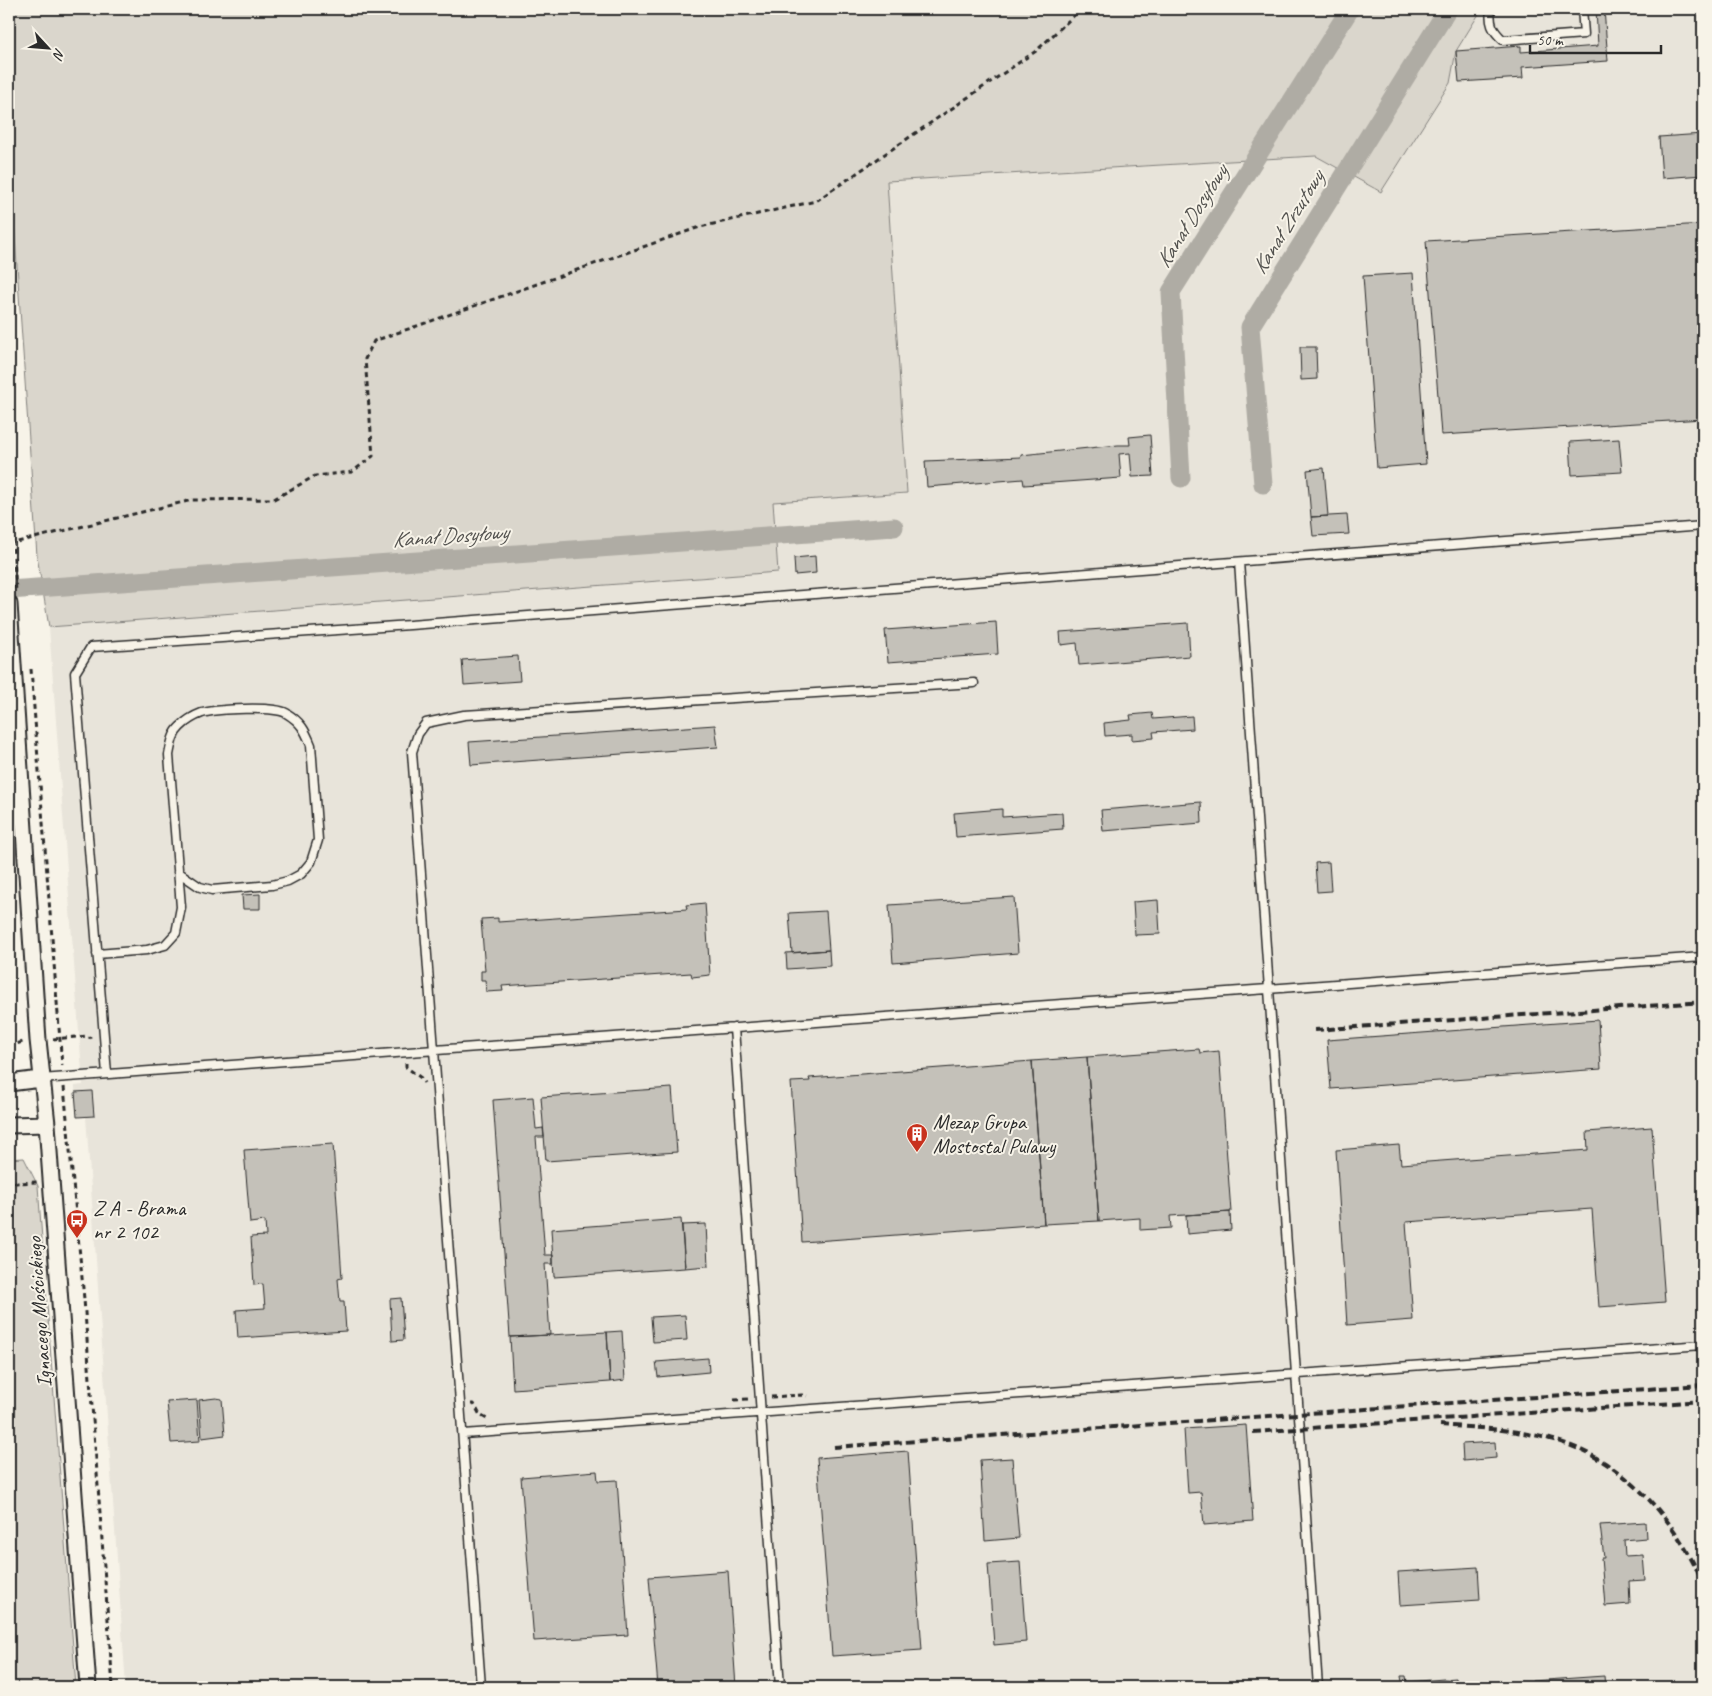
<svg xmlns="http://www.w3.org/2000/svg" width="1712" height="1696" viewBox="0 0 1712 1696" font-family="Caveat,sans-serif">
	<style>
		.built { fill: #e8e4da }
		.green { fill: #dad6cc; stroke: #82807c }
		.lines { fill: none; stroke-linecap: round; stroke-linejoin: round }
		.canal { stroke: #afaca4; stroke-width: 19 }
		.building { fill: #c4c1b9; stroke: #2b2b2b }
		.lane-casing { stroke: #2b2b2b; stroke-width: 11 }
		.street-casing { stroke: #2b2b2b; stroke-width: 19 }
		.path { stroke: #2b2b2b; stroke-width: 3; stroke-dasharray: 5 4; stroke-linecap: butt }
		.lane { stroke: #f7f3e8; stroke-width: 8 }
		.street { stroke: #f7f3e8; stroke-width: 15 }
		.rail { stroke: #2b2b2b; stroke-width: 4; stroke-dasharray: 8 4; stroke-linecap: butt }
		.labels { text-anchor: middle; stroke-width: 4; stroke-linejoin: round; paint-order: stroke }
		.poi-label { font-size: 21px; fill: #2b2b2b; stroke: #f7f3e8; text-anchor: start }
		.street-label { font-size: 21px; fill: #2b2b2b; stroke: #f7f3e8 }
		.water-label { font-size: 22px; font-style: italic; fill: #53524f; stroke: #f7f3e8 }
	</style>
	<rect width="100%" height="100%" fill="#f7f3e8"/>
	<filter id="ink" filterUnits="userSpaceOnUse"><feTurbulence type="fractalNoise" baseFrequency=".02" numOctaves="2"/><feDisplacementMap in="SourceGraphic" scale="10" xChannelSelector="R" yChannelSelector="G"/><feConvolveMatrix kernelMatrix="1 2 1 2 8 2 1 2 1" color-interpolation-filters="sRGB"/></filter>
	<g filter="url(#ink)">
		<path class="built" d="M1482 9H1703V1687H126L86 1117H77L75 1086 83 1085 49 627 778 572 773 502 907 493 886 181 1316 156 1380 192 1450 83 1456 51Z"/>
		<path class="green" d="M9 9H1482L1456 51 1450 83 1381 192 1316 156 887 181 907 493 773 502 778 572 49 627 37 556 9 149Z
			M24 1158 38 1186 76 1687H9V1159Z"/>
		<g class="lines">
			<path class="canal" d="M1181 478 1171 292 1350 9
				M1263 484 1250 327 1448 9
				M9 590 894 527"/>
		</g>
		<path class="building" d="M1596 9H1604L1608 61 1522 67 1523 78 1459 82 1456 51 1521 46V52L1598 46Z
			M1703 134V175L1662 178 1659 137Z
			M1703 224V419L1441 435 1426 241Z
			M1413 273 1426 464 1377 468 1363 276Z
			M1300 347H1316L1317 379 1301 380Z
			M1150 435 1153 476 1132 477 1130 453 1119 454 1121 478 1024 485 1023 479 927 487 925 461 1021 457V455L1118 445H1130L1129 437Z
			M1619 439 1622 472 1572 475 1570 442Z
			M1324 468 1328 516 1311 517 1307 470Z
			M1347 515 1349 534 1313 536 1311 517Z
			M815 556 816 573 795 575 794 558Z
			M996 622 998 654 888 662 885 630Z
			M1188 623 1190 656 1079 665 1077 643 1061 645 1060 632Z
			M518 656 520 681 464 685 462 660Z
			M1152 713 1153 719 1192 716 1193 729 1153 732 1154 738 1132 740V734L1105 736 1104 723 1131 720 1130 715Z
			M715 725 718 747 471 765 469 742Z
			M1201 802 1202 823 1103 831 1101 810Z
			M1002 809V817L1062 813 1063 829 956 837 954 813Z
			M1329 862 1331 891 1317 892 1315 863Z
			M260 894V909H243L242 895Z
			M1014 897 1018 953 893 963 889 905Z
			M1158 900 1160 934 1135 935 1133 902Z
			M705 903 710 975 692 977 691 973 502 986 503 991 486 992 485 980H481V971H485L481 919 498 918V922L687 909 686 905Z
			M826 911 829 950 792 953 789 913Z
			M829 950 830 966 787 969 786 953Z
			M1598 1020 1601 1069 1331 1089 1327 1040Z
			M1199 1049 1200 1053 1219 1051 1231 1212 1170 1216 1171 1228 1140 1230V1218L1099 1221 1087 1057Z
			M1087 1057 1099 1221 1044 1224 1032 1061Z
			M1032 1061 1044 1224 802 1242 791 1082 810 1081 809 1078Z
			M672 1088 677 1152 546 1161 541 1097Z
			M92 1091 94 1116 77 1117 75 1092Z
			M533 1097 536 1129 543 1128 544 1137H536L545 1255H553V1264H545L550 1335 510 1337 493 1100Z
			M1652 1127 1665 1302 1599 1307 1592 1209 1406 1222 1413 1320 1347 1325 1336 1150 1399 1145 1401 1164 1588 1150 1587 1132Z
			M333 1144 342 1278 338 1279 340 1302H344L346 1331 238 1338 236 1310 265 1308 263 1284 254 1285 251 1237 266 1236 265 1221 250 1223 244 1150Z
			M1230 1212 1231 1230 1187 1234 1186 1215Z
			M681 1219 685 1268 554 1277 551 1229Z
			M706 1224 708 1266 685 1268 682 1225Z
			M401 1298 404 1340 392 1341 390 1299Z
			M685 1315 687 1340 653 1342 651 1317Z
			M622 1331 625 1380 610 1382 607 1332Z
			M607 1332 610 1382 513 1389 510 1337Z
			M708 1358 709 1372 658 1377 656 1362Z
			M216 1398 222 1399 225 1435 202 1438 199 1400Z
			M197 1400 200 1441 171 1443 167 1402Z
			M1246 1425 1253 1521 1204 1525 1201 1492 1188 1493 1184 1429Z
			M1495 1442 1496 1458 1463 1461 1462 1444Z
			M908 1451 922 1650 832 1656 817 1458Z
			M1012 1458 1019 1538 985 1541 980 1460Z
			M597 1471 598 1481 617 1480 628 1635 534 1641 521 1477Z
			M1645 1522 1646 1538 1624 1540 1625 1556 1643 1555 1645 1580 1629 1581 1630 1604 1605 1606 1601 1558H1604L1600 1525Z
			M1020 1562 1026 1642 994 1645 988 1564Z
			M1478 1567 1480 1600 1400 1605 1398 1572Z
			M728 1571 736 1687H658L649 1577Z
			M1401 1676H1406L1407 1682 1456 1678 1457 1687H1405L1404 1682H1402Z
			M1604 1676 1605 1687H1532V1681Z"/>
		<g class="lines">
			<g class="lane-casing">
				<path id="lane" d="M1491 9C1489 23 1492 30 1503 40L1584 34 1582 9
					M1239 562 1318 1687
					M97 954 147 950 165 945 176 933 181 907 169 755C171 746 172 734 180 727 186 721 194 716 202 713 218 709 273 706 286 713 301 722 305 730 311 745L318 840 311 862 301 874 288 881 272 885 212 890 200 887 178 872
					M734 1028 780 1687
					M107 1074 75 673 91 647 410 625 1703 526
					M41 1079 1703 957
					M463 1434 1703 1345
					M481 1687 412 752 418 734 426 723 464 715 974 683"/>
			</g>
			<g class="street-casing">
				<path id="street" d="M9 604 38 1040 47 1124 88 1687
					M9 1083 41 1079
					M9 1125 47 1124"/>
			</g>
			<path class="path" d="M9 476 16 592
				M9 544 192 500 274 499 315 476 352 472 373 456 365 359 374 341 700 227 816 201 1036 51 1081 9
				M31 669 62 1066
				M53 1039 87 1036 91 1038
				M9 1046 23 1042
				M406 1063V1067L421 1078 424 1083
				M64 1087 84 1299 113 1687
				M9 1174 16 1183 37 1182
				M771 1397 802 1395 807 1396
				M734 1400 748 1399
				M471 1404H474L480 1415 487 1419"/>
			<use href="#lane" class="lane"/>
			<use href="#street" class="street"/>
			<path class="rail" d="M1315 1030 1703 1002
				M1440 1425C1477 1428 1514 1429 1550 1439 1621 1457 1676 1518 1703 1584
				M1253 1432 1703 1401
				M834 1447 1703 1385"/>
		</g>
	</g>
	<defs>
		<g id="building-pin" transform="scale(1.125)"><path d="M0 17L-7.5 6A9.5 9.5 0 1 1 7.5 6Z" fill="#c8321e" stroke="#f7f3e8"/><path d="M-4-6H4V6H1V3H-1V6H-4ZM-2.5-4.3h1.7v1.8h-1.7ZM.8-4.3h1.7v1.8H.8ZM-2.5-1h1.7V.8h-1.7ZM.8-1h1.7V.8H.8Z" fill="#fff"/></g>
		<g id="bus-pin" transform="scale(1.125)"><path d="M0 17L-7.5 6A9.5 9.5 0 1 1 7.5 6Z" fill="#c8321e" stroke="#f7f3e8"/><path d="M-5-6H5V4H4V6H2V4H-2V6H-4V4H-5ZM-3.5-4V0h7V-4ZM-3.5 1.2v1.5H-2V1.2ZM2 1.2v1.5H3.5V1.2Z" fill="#fff"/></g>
	</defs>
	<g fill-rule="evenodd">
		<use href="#building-pin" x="917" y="1134"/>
		<use href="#bus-pin" x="77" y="1220"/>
	</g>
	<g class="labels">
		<g class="poi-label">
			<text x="933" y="1129">Mezap Grupa<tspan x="933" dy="24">Mostostal Pulawy</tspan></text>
			<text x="93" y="1215">Z A - Brama<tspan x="93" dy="24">nr 2 102</tspan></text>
		</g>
		<g class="street-label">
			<text transform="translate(39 1312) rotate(-94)" y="7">Ignacego Mościckiego</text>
		</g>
		<g class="water-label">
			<text transform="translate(1191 216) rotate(-58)" y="8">Kanał Dosyłowy</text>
			<text transform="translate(1287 222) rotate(-58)" y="8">Kanał Zrzutowy</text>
			<text transform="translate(450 535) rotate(-4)" y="8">Kanał Dosyłowy</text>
		</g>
	</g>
	<rect width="1712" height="1696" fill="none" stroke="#f7f3e8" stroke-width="30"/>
	<rect x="15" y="15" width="1682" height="1666" fill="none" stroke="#2b2b2b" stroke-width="2" filter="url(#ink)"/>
	<g transform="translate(48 48) rotate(116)" stroke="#f7f3e8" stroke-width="4" paint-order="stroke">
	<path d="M0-4L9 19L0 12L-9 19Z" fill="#2b2b2b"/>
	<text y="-8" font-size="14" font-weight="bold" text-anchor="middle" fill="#2b2b2b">N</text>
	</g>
	<path d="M1530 45v8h131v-8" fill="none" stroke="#2b2b2b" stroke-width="2.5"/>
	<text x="1537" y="45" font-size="15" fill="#2b2b2b" stroke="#f7f3e8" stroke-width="4" paint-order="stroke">50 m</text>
</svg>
